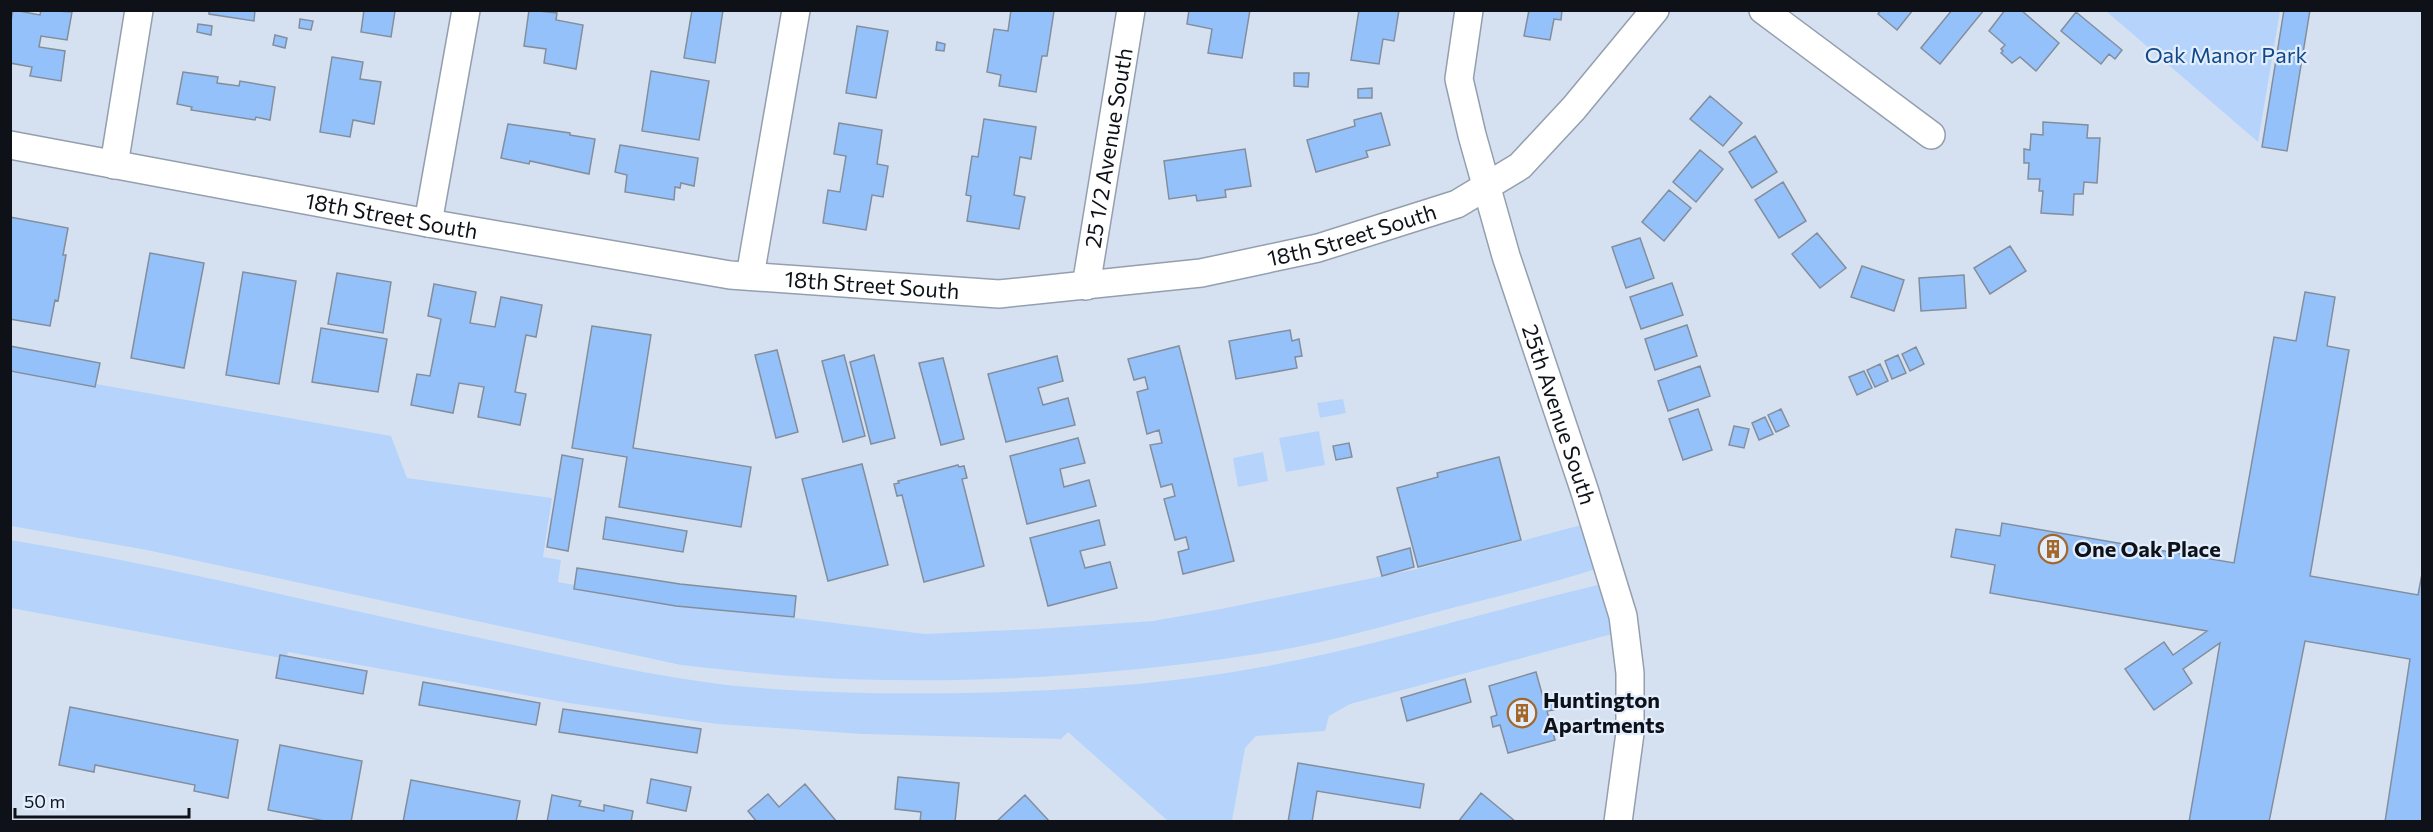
<svg xmlns="http://www.w3.org/2000/svg" width="2433" height="832" viewBox="0 0 2433 832" font-family="Commissioner,sans-serif">
	<style>
		.green { fill: #b6d4fb }
		.building { fill: #95c1fb; stroke: #838e9c; stroke-width: 1.5 }
		.lines { fill: none; stroke-linecap: round; stroke-linejoin: round }
		.minor-casing { stroke: #949fae; stroke-width: 30 }
		.minor { stroke: #fff; stroke-width: 27 }
		.labels { text-anchor: middle; stroke-width: 4.5; stroke-linejoin: round; paint-order: stroke }
		.park-label { font-size: 22px; fill: #114888; stroke: #e2eefe }
		.street-label { font-size: 22px; fill: #0e1218; stroke: #e2eefe }
		.poi-label { font-size: 22px; font-weight: bold; fill: #0e1218; stroke: #e2eefe; text-anchor: start }
	</style>
	<rect width="100%" height="100%" fill="#d5e1f1"/>
	<path class="green" d="M2106 11H2280L2258 142Z
		M11 369 391 436 407 478 552 498 543 557 561 560 558 582 680 604 925 634 1036 629 1153 621 1221 609 1417 569 1581 525 1596 569C1549 584 1500 596 1452 608 1388 625 1323 644 1257 654 1120 675 982 684 844 679 789 677 735 671 681 665L147 550 11 526Z
		M1343 399 1346 413 1320 418 1317 403Z
		M1319 431 1325 465 1286 472 1279 438Z
		M1263 452 1268 481 1238 487 1233 458Z
		M10 540C176 567 339 609 504 643 578 659 652 676 727 685 805 693 884 694 963 693 1063 691 1163 685 1262 667 1377 646 1488 611 1602 584L1612 634 1350 704 1329 716 1325 731 1256 736 1245 748 1232 821H1168L1068 732 1061 739 862 734 717 724 569 703 288 652 286 659 11 608Z"/>
	<path class="building" d="M13 10 40 15 41 10 72 12 67 40 41 36 39 47 65 51 61 81 30 76 32 67 10 63V26Z
		M209 10H255L254 21 209 14Z
		M364 10 395 11 391 37 361 32Z
		M529 10 557 13 556 20 583 25 576 69 544 63 546 49 524 46Z
		M692 10H723L715 63 684 58Z
		M1011 10 1054 11 1047 56H1042L1036 92 999 86 1001 75 987 72 994 29 1008 31Z
		M1189 10H1250L1242 58 1208 53 1212 29 1187 24Z
		M1359 10H1399L1394 41 1383 39 1379 64 1351 60Z
		M1529 10H1562L1561 20 1554 19 1550 40 1524 36Z
		M1881 10H1913L1897 30 1878 14Z
		M1952 10H1984L1940 64 1921 48Z
		M2005 10H2021L2059 43 2036 71 2020 57 2012 63 2001 53 2003 51 2001 49 2005 45 1989 31Z
		M2284 10H2310L2287 151 2262 147Z
		M2076 12 2122 50 2115 59 2109 54 2101 64 2061 31Z
		M300 19 313 21 311 30 299 28Z
		M198 24 212 26 211 35 197 32Z
		M857 26 888 31 876 98 846 93Z
		M275 35 287 38 285 48 273 45Z
		M937 42 945 44 944 51 936 50Z
		M332 57 363 62 360 79 381 82 374 124 353 120 350 137 320 132Z
		M651 71 709 81 699 140 642 131Z
		M183 72 218 77 217 83 239 86 240 81 275 87 270 120 256 117 255 120 191 110 192 107 177 104Z
		M1294 73H1309L1308 87 1294 86Z
		M1372 88V98H1358V89Z
		M1710 96 1742 123 1723 146 1690 119Z
		M1381 113 1390 145 1366 151 1368 157 1316 172 1307 140 1355 126 1354 120Z
		M984 119 1036 127 1031 159 1020 157 1014 195 1025 197 1019 229 967 221 971 196 966 195 972 156 978 157Z
		M2043 122 2088 125 2087 138H2100L2097 183 2084 182 2083 194H2074L2073 215 2041 213 2043 191H2039L2040 179H2028L2029 163H2024V149L2030 150 2031 134 2043 135Z
		M839 123 882 130 877 164 888 166 883 197 872 195 866 230 823 223 828 190 840 192 846 156 834 154Z
		M508 124 570 133V135L595 139 589 174 530 161 529 164 501 158Z
		M1755 136 1777 172 1752 188 1729 152Z
		M620 145 698 158 694 186 681 183 680 188 675 187 674 200 625 192 627 175 615 172Z
		M1245 149 1251 186 1225 190 1226 197 1197 201 1196 195 1169 199 1164 161Z
		M1700 150 1723 169 1696 202 1673 182Z
		M1783 182 1806 221 1779 238 1755 200Z
		M1669 190 1691 208 1664 241 1642 222Z
		M10 217 68 228 63 255H66L58 301 55 300 50 326 10 319Z
		M1817 233 1846 268 1820 288 1792 254Z
		M1640 238 1654 278 1626 288 1612 247Z
		M2010 246 2026 271 1990 294 1974 268Z
		M150 253 204 263 184 368 131 358Z
		M1862 266 1904 280 1894 311 1851 297Z
		M243 272 296 281 279 384 226 375Z
		M337 273 391 282 383 333 328 324Z
		M1964 275 1966 308 1921 311 1919 278Z
		M1672 283 1683 315 1641 329 1630 297Z
		M434 284 476 292 470 323 495 327 501 297 542 305 536 337 526 335 515 392 526 394 520 425 478 417 484 387 459 383 453 413 411 405 417 374 430 376 441 319 428 316Z
		M2305 292 2335 297 2327 346 2349 350 2310 576 2418 595 2422 574V822H2385L2410 659 2305 641 2269 822H2189L2220 643 2183 669 2192 683 2154 710 2125 669 2164 642 2173 655 2207 631 1990 593 1995 565 1951 557 1956 529 2000 536 2002 523 2234 563 2274 337 2296 341Z
		M1687 325 1697 356 1655 370 1645 339Z
		M592 326 651 335 633 448 751 467 741 527 619 507 627 457 572 448Z
		M321 328 387 339 378 392 312 382Z
		M1290 330 1292 341 1299 339 1302 356 1295 357 1297 368 1236 379 1229 341Z
		M10 346 100 363 95 387 10 371Z
		M1179 346 1234 561 1183 574 1178 552 1189 549 1186 537 1175 540 1164 499 1175 496 1172 484 1161 487 1150 445 1162 443 1159 430 1147 434 1137 392 1148 389 1145 377 1134 380 1128 359Z
		M1916 347 1924 364 1910 371 1902 354Z
		M777 350 798 432 776 438 755 355Z
		M844 355 865 436 843 442 822 361Z
		M874 355 895 438 871 444 850 362Z
		M1898 355 1906 373 1892 379 1885 361Z
		M1057 356 1063 381 1038 388 1043 405 1068 398 1075 425 1006 442 988 374Z
		M943 358 964 439 941 445 919 363Z
		M1880 364 1888 381 1875 387 1867 370Z
		M1700 366 1710 396 1668 411 1658 381Z
		M1864 371 1872 388 1857 395 1849 377Z
		M1698 409 1712 450 1683 460 1669 419Z
		M1781 409 1789 426 1776 432 1768 415Z
		M1765 417 1773 434 1759 440 1752 423Z
		M1734 426 1749 429 1744 448 1729 445Z
		M1078 438 1085 463 1060 469 1064 487 1089 480 1096 506 1027 524 1010 456Z
		M1349 443 1352 457 1336 460 1333 446Z
		M562 455 583 459 568 551 547 547Z
		M1499 457 1521 540 1418 567 1397 488 1438 477 1437 473Z
		M862 464 888 565 828 581 802 479Z
		M958 465 959 467 964 466 967 478 962 479 984 566 924 582 902 495 897 496 894 484 899 483 898 481Z
		M606 517 687 531 683 552 603 539Z
		M1099 520 1105 545 1080 551 1085 568 1110 562 1117 588 1048 606 1030 538Z
		M1410 548 1414 567 1382 576 1377 557Z
		M577 568 680 584 796 596 794 617 676 606 574 589Z
		M280 655 367 671 363 694 276 678Z
		M1536 672 1544 701 1551 700 1554 710 1547 711 1555 740 1508 753 1500 725 1493 727 1491 717 1497 715 1489 686Z
		M1465 679 1471 702 1407 721 1401 698Z
		M423 682 540 703 536 725 419 705Z
		M70 707 238 740 228 798 194 791 195 785 95 765 94 772 59 765Z
		M563 709 701 729 697 753 559 732Z
		M280 745 362 761 351 822H330L268 810Z
		M1298 763 1424 784 1420 808 1317 791 1312 822H1288Z
		M898 777 959 783 955 822H920L921 812 895 809Z
		M651 779 691 787 686 811 647 803Z
		M411 780 520 801 516 822H403Z
		M805 784 837 822H757L748 811 768 794 779 807Z
		M1481 793 1516 822H1458Z
		M552 795 581 801 579 806 604 811V805L633 811 631 822H547Z
		M1025 795 1050 822H996Z"/>
	<g class="lines">
		<g class="minor-casing">
			<g id="minor">
				<path id="s1" d="M1469 10 1459 79 1472 135 1506 256 1584 489 1623 616 1630 673V733L1618 822"/>
				<path d="M1763 10 1931 135"/>
				<path id="s2" d="M10 145 428 223 730 275 999 294 1201 273 1318 248 1457 204 1520 166 1574 108 1655 10"/>
				<path d="M114 165 139 10"/>
				<path d="M428 223 466 10"/>
				<path d="M750 276 796 10"/>
				<path id="s3" d="M1086 286 1131 10"/>
			</g>
		</g>
		<use href="#minor" class="minor"/>
	</g>
	<defs>
		<g id="building-ring" transform="scale(1.5)"><circle r="9.5" fill="#e2eefe" stroke="#a36829" stroke-width="1.5"/><path d="M-4-6H4V6H1V3H-1V6H-4ZM-2.5-4.3h1.7v1.8h-1.7ZM.8-4.3h1.7v1.8H.8ZM-2.5-1h1.7V.8h-1.7ZM.8-1h1.7V.8H.8Z" fill="#a36829"/></g>
	</defs>
	<g fill-rule="evenodd">
		<use href="#building-ring" x="2053" y="549"/>
		<use href="#building-ring" x="1522" y="713"/>
	</g>
	<g class="labels">
		<g class="park-label">
			<text x="2226" y="63">Oak Manor Park</text>
		</g>
		<g class="street-label">
			<text dy="8" stroke="none"><textPath href="#s3" startOffset="140">25 1/2 Avenue South</textPath></text>
			<text dy="8" stroke="none"><textPath href="#s2" startOffset="388">18th Street South</textPath></text>
			<text dy="8" stroke="none"><textPath href="#s2" startOffset="1360">18th Street South</textPath></text>
			<text dy="8" stroke="none"><textPath href="#s2" startOffset="874">18th Street South</textPath></text>
			<text dy="8" stroke="none"><textPath href="#s1" startOffset="420">25th Avenue South</textPath></text>
		</g>
		<g class="poi-label">
			<text x="2074" y="557">One Oak Place</text>
			<text x="1543" y="708">Huntington<tspan x="1543" dy="25">Apartments</tspan></text>
		</g>
	</g>
	<rect width="2433" height="832" fill="none" stroke="#0e1218" stroke-width="24"/>
	<path d="M15 808v9h174v-9" fill="none" stroke="#0e1218" stroke-width="3"/>
	<text x="24" y="808" font-size="18" fill="#0e1218" stroke="#e2eefe" stroke-width="4.5" paint-order="stroke">50 m</text>
</svg>
